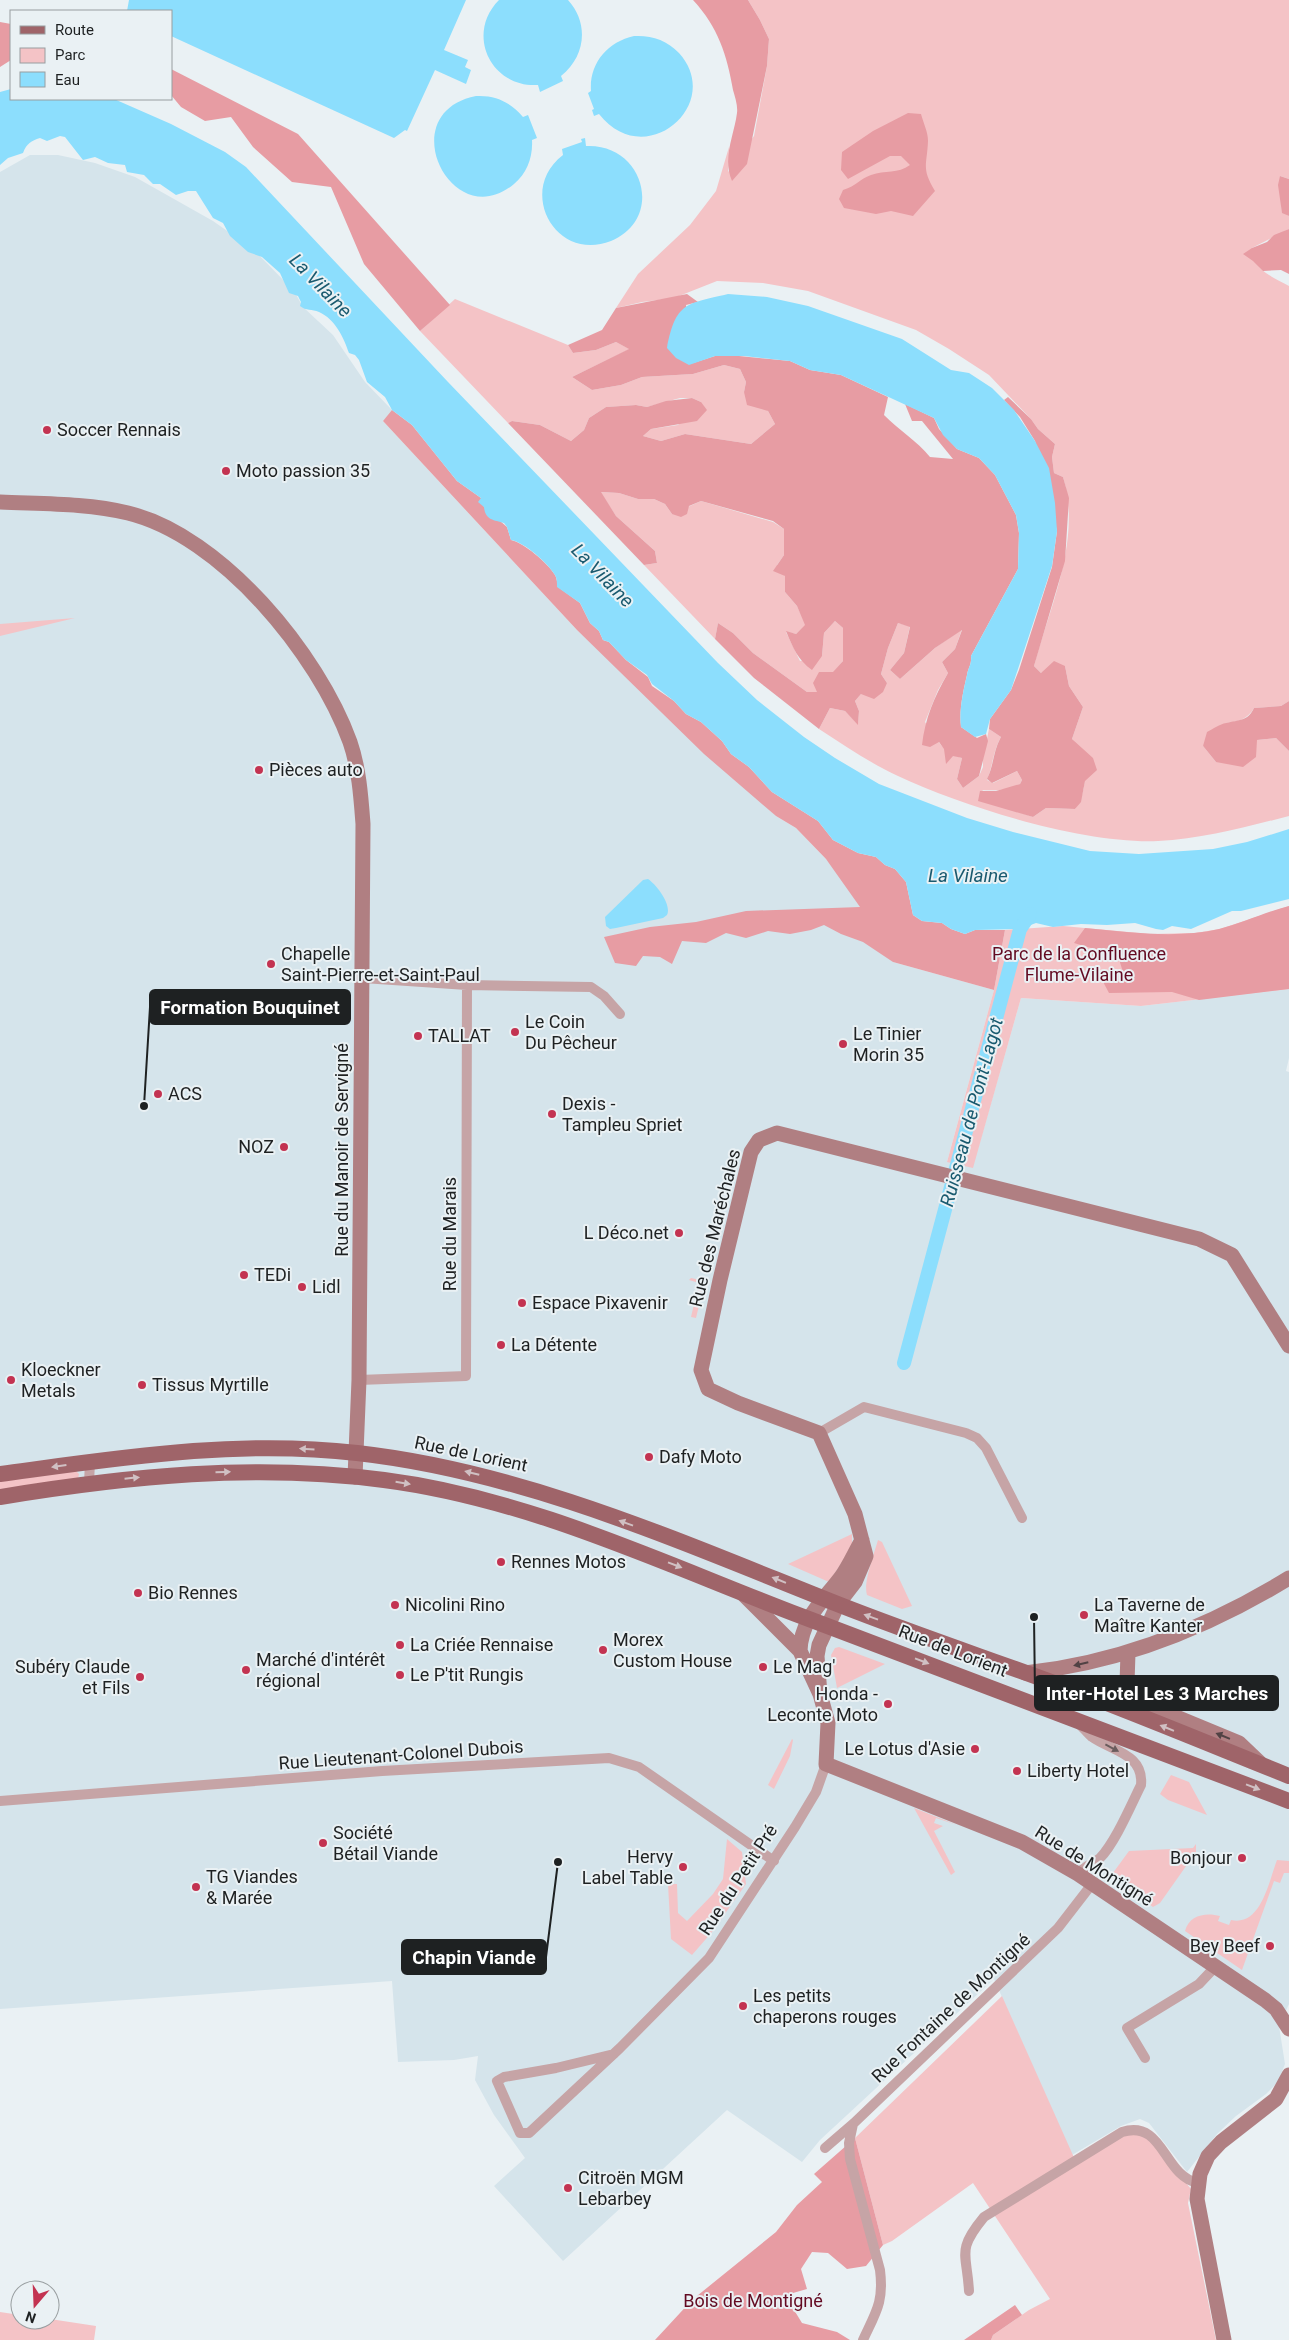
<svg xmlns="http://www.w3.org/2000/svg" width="1289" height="2340" viewBox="0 0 1289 2340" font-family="Roboto,sans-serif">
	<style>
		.built { fill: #d5e4eb }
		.green { fill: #f4c3c6 }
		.forest { fill: #e79ca3 }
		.water { fill: #8cdefd }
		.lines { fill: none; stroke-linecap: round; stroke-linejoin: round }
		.canal { stroke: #8cdefd; stroke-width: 14 }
		.street { stroke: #c6a4a6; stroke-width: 10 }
		.secondary { stroke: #b07f82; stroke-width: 15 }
		.primary { stroke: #9f6469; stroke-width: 16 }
		.oneway { fill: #d0c0c3 }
		.oneway2 { fill: #514244 }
		.oneway3 { fill: #6a5c5d }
		.poi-dot { fill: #c33351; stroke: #eaf1f4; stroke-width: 2 }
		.labels { text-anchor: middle; stroke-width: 4; stroke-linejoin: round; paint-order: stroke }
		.poi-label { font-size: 18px; fill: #1e2122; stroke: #eaf1f4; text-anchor: start }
		.park-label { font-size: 18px; fill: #630a21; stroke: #eaf1f4 }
		.street-label { font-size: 18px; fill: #1e2122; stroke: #eaf1f4 }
		.water-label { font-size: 19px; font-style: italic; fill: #195a6f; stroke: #eaf1f4 }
		.leader { fill: none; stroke: #1e2122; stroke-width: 2 }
		.callout-dot { fill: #1e2122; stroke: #eaf1f4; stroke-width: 2 }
		.callout { fill: #1e2122; stroke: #1e2122; stroke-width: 2 }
		.callout-label { font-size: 19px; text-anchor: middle; font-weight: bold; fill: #fff }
	</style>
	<rect width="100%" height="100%" fill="#eaf1f4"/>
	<path class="built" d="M30 155H58L95 163 135 177 213 221 253 249 294 291 303 307 333 335 365 382 393 411 383 421 577 630 776 816 796 828 826 859 873 913 893 962 994 990 947 1162 978 1149 1021 998 1141 1006 1289 989V1058L1286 1071 1289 1072V2004L1279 2026 1285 2064 1278 2082 1266 2094 1236 2116 1217 2134 1187 2172 1149 2123 1140 2119 1121 2126 1072 2155 994 1979 820 2140 802 2162 727 2110 563 2261 494 2186 525 2158 494 2115 475 2080 478 2056 454 2060 398 2062 392 1981 0 2009V172Z"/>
	<path class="green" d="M748 0H1289V179L1280 176 1282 212 1289 216V229L1252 248C1255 272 1270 275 1289 286V701L1281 706 1254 708C1248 719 1238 722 1226 723L1203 746 1216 762 1257 740 1276 738 1289 751V816C1246 827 1203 839 1158 841 1083 844 967 808 898 776 870 763 845 746 819 729L830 708 845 711 858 724 859 711 855 701 861 694 887 683 881 674 888 648 898 623 910 626 904 653 890 670 900 679 935 648 962 629 955 649 942 662 948 673 938 690 925 722C935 737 943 753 962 758L957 779 963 788 979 776 983 767V758L989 729 1001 737C993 751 993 765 987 780L993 783 1017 771 1022 780 1020 784C1007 790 996 791 982 790L1010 809 1033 817 1046 808 1075 809C1089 790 1088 755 1072 739L1083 707 1069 686 1065 666 1041 673 1034 666C1050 606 1082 539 1063 477L1054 473 1052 457 1055 444 1038 429 1031 419 989 375 949 349 916 330 808 291 763 283 717 281 674 298 642 302 616 308 638 274 690 225 716 191 729 147 728 172 754 136 767 66 769 39 760 20Z
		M455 299 568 345 573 353 596 350 616 342 630 349 572 377 592 390 621 385 642 377 693 374 724 365 740 369 746 382 744 392 768 411 775 424 751 444 685 434 661 441 643 436 651 429 678 425 701 402 692 398H680L647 407 636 405 606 407 589 418 584 430 571 441 540 425 512 421 508 423 420 331Z
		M600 492 619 493 638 499H654L665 504 672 514 701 501 773 522 784 529V555L777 565 785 576V592L797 606 806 625 796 634 786 632 800 661 822 656 824 633 835 621 843 628V661L817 692H807L753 653 733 633 718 623 715 639 644 565 657 563 655 551 616 516Z
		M75 618 0 636V624Z
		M1289 906V989L1141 1006 1021 998 973 1168 947 1162 994 990 1005 930 1063 926 1150 934 1195 933 1220 929Z
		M691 1278 705 1281 696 1318 691 1317 699 1283 689 1280Z
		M75 1470 79 1474 78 1479 0 1491V1480Z
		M852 1534V1547L829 1582 788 1564Z
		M878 1540 882 1542 912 1606 902 1609 867 1595C863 1583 874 1554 878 1540Z
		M839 1647 885 1664 837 1688 831 1655 835 1648Z
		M792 1739 793 1740 790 1756 774 1789 768 1785Z
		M1171 1775 1189 1782 1207 1815 1168 1800 1160 1794Z
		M914 1808 957 1825 936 1818 934 1823 943 1826 934 1831 955 1872 951 1875Z
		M727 1839 742 1852 746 1884 712 1932 692 1955 671 1939 668 1884H677L678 1913 687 1921 713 1894 723 1879Z
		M1196 1844V1852L1160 1903 1153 1907 1110 1877 1129 1851 1193 1848Z
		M1277 1860 1289 1861V1873H1284L1280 1883 1274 1881 1242 1970 1185 1931C1189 1915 1206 1912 1220 1916L1218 1921 1229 1925 1231 1920C1261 1927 1269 1881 1277 1860Z
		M1002 1996 1076 2162 1124 2135 1136 2134 1149 2138 1191 2189 1188 2203 1216 2340H991L993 2335 1029 2310 1050 2299 973 2183 892 2241 883 2245 855 2138Z
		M0 2312 20 2315V2320L50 2319 96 2326 94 2340H0Z"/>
	<path class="forest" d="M693 0H748L760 20 769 39 767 66 747 164 732 181C722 158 734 136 737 113 738 106 735 97 733 90 727 55 718 27 693 0Z
		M0 22 11 24V60L0 67Z
		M171 69 298 134 450 305 420 331 364 264 331 187 292 182 253 147 231 117 205 121 181 107 171 95Z
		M908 113 921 114C923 122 928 132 928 141 927 166 921 168 935 191L913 216 891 211 876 214 844 208 839 199 843 190C857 186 859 179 871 175 885 170 898 174 910 165L901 156H890L848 179 841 170 842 152 873 131Z
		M1280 176 1289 179V216L1282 213 1278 185Z
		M1289 229V274L1281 270 1263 271 1253 261 1243 254 1252 248 1267 242 1274 235Z
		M687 294 698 302 686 305 693 363 715 356 729 355 790 361 810 370 841 375 888 397 884 415C899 430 917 441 930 457L953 459 922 421H912L905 404 934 418 939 429 957 449 979 458 995 475 1016 515 1019 533 1018 569 971 656C972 664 968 668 967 675 963 692 959 710 961 727L977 738 986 734 988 741 979 776 963 788 957 779 962 758 953 756 946 764 944 749 939 742 930 747 922 745C925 719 934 697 948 673L942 662 955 649 962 630 935 648 900 679 890 670 904 653 910 627 898 623 888 648 881 674 887 683 883 692 874 699 861 694 855 701 859 711 858 725 845 711 830 708 819 729 754 678 715 639 718 623 733 633 753 653 807 692H817L813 683 819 672H833L843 661V628L835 621 824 633 822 656 812 670C798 660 793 648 786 631L796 634 805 625 797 606 785 592V576L773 571 784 555V529L773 521 701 501 689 506 687 514 681 517 672 514 665 504 654 499H638L619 493 601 492 616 516 655 551 657 563 644 565 508 423 512 421 540 425 571 441 584 430 589 418 606 407 636 405 647 407 666 401 692 398 701 402 707 410 697 421 651 429 643 436 661 441 685 434 751 444 775 424 768 411 747 405 744 392 746 382 740 369 724 365 693 374 642 377 621 385 592 390 572 377 629 349 616 342 596 350 573 353 568 345 602 330 616 308Z
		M1008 397 1031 419 1038 429 1055 444 1052 457 1054 473 1063 477 1069 498 1065 561 1034 666 1041 673 1054 661 1065 666 1069 686 1083 707 1072 739 1093 758 1097 770 1085 781 1081 802 1075 809 1046 808 1033 817 978 801 980 791H996L1020 784 1022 780 1017 771 992 783 987 779C994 765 993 751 1001 737L989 729 990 719 1011 690 1019 670 1052 567 1057 531 1035 441 1020 417 1004 400Z
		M392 410 412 425 457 481 481 498 484 507 507 527 511 540C524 543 548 563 555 575 557 578 557 583 558 587L580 603 590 623 599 631 603 640 609 642 626 660 648 677 652 686 674 701 686 714 701 722 722 741 731 754 749 767 772 792 818 821 833 840 858 853 876 857 885 865 895 869 906 882 913 915 922 921 942 923 951 929 965 934 975 930H1005L994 990 893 962 863 942 841 934 824 925 811 930 790 934 768 931 746 938 726 933 706 943 682 941 672 964 660 957 643 956 636 966 615 963 604 937 650 927 696 922 746 911 860 907 826 859 796 828 776 816 704 754 577 630 383 421Z
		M1289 701V751L1276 738 1257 740 1256 757 1243 767 1216 762 1203 746 1207 732C1213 729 1220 724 1226 723 1239 720 1248 721 1254 708L1281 706Z
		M1289 906V989L1199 1000 1172 992 1109 993 1100 976 1122 969 1118 956 1074 943 1085 928C1129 932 1175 939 1219 929 1243 923 1265 912 1289 906Z
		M855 2138 883 2245 866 2266 847 2269 828 2253 812 2252 801 2269 807 2289 793 2293 791 2305 802 2323 837 2332 850 2340H655L692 2300 776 2232 797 2205 822 2182 814 2174Z
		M1015 2305 1022 2315 993 2335 991 2340H964Z"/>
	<path class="water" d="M129 0H466L444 50 468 60 465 67 471 70 466 84 435 70 407 131 405 130 394 138 171 36V11H127Z
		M499 0H568C589 23 586 56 561 76L563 81 540 92 538 85C491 88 465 34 499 0Z
		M634 36C651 35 667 40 679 53 725 104 645 173 599 114L594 116 592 110 594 109 588 93 591 91C589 64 607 42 634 36Z
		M11 89V99H114L171 124 225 152 246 167 448 382 718 663 757 700 804 737 835 758 879 784 967 818 1013 832 1090 851 1139 854 1213 849 1247 842 1289 829V899L1241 911H1232L1191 929 1172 926 1163 930 1156 929 1135 923 1107 925 1081 924 1053 927 1036 923 1020 929 975 930 965 934 951 929 942 923 922 921 913 915 906 882 895 869 885 865 876 857 858 853 833 840 818 821 772 792 749 767 731 754 722 741 701 722 686 714 674 701 652 684 647 675 626 660 609 642 603 640 599 631 590 623 580 603 557 587C557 583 557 578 555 575 548 563 524 542 511 540L507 527 504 523C494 520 485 520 484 507L478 502 481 498 457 481 412 425 392 410 385 397 367 382 359 360 355 355 349 353C344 338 335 319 319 312 312 309 306 311 300 306L301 302 298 296 289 293 280 273 262 257 248 252 230 236 223 223 213 218 196 191H188L176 195 160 184H153L144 175 127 172 125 165 108 163 95 157 83 160 65 137 60 136 47 141 40 138C31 141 27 143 23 153L8 158 0 165V92Z
		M476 96C496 95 510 102 523 117L528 115 537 138 532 140C533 157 527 173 514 184 452 236 391 113 476 96Z
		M585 138 586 146C644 143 665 219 611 241 556 263 516 191 563 155L562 149 582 142 581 139Z
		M728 294 767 297 808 306 902 339 951 370 969 373 992 388 1014 410 1035 441 1049 468 1055 503 1057 531 1052 566 1011 690 990 719 986 734 975 737 961 727C959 710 963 692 967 675 968 668 972 664 971 656L1018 569 1019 533 1016 515 995 475 979 458 957 449 943 435 934 418 841 375 810 370 790 361 744 356H715L689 365 676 358 667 348C676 302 686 304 728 294Z
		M648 879C657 885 672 905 667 915L663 918 616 928 610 929 606 926 605 917 643 880Z"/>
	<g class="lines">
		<path class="canal" d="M904 1363 1020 929 1030 914"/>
		<path class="street" d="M363 978 467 985 591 987 604 996 620 1014
			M359 1380 466 1376 467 985
			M819 1433 864 1407 966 1433 977 1438 986 1448 1022 1518
			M89 1483 90 1462
			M0 1801 382 1771 609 1758 639 1767 774 1861
			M1078 1874C1084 1866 1093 1864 1100 1858 1115 1843 1131 1805 1141 1785 1144 1754 1112 1751 1092 1737 1087 1733 1083 1727 1078 1723
			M614 2054 556 2068 504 2077 497 2081 520 2133H529L620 2048 709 1958 795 1827 816 1792 826 1764
			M1145 2058 1127 2028 1199 1984 1216 1966
			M853 2124 849 2143 850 2159 880 2270C884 2302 876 2312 863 2340
			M825 2148 854 2123 1058 1928 1092 1884
			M969 2291C967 2253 956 2251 984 2217L1122 2132C1164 2119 1163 2176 1198 2183"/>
		<path class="secondary" d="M0 502C42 504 87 503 128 513 222 536 318 654 350 742 359 768 361 797 363 824L359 1380 355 1477
			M743 1594 800 1651 820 1694 828 1723 826 1764 1022 1842 1078 1874 1265 2000 1276 2009 1289 2029
			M800 1651C801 1619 823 1601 841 1577 849 1566 855 1552 862 1540
			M1128 1653 1127 1683 1135 1700 1239 1743 1260 1763
			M1025 1673C1119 1663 1209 1627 1289 1578
			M820 1694 817 1656 819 1645 838 1604 855 1582 866 1556 855 1514 819 1433 738 1403 708 1389 701 1370 720 1280 751 1152 759 1140 777 1133 1199 1239 1232 1255 1289 1346
			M1224 2340 1197 2199 1200 2174 1208 2156 1221 2142 1276 2099 1289 2075"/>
		<path class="primary" d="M0 1474C119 1458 237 1439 357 1453 526 1472 683 1543 840 1605 924 1638 1010 1666 1094 1698 1159 1723 1224 1750 1289 1776
			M0 1497C128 1476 255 1463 384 1480 531 1499 664 1564 801 1616 964 1677 1127 1738 1289 1801"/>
	</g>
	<defs><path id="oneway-solid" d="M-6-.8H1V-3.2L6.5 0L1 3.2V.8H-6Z" transform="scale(1.25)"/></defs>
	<g class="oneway">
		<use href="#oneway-solid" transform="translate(307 1449) rotate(-177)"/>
		<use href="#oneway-solid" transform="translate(59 1466) rotate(172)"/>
		<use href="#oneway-solid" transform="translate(223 1472) rotate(-2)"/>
		<use href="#oneway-solid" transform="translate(472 1473) rotate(-166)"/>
		<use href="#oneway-solid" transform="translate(132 1478) rotate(-6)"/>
		<use href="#oneway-solid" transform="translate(403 1483) rotate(9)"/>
		<use href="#oneway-solid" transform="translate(626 1523) rotate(-160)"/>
		<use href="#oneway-solid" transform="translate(675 1565) rotate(21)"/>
		<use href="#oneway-solid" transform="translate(779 1580) rotate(-158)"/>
		<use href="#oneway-solid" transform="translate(871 1617) rotate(-160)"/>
		<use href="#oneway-solid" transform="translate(922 1661) rotate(21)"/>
		<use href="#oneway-solid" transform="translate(1167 1728) rotate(-158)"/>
		<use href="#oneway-solid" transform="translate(1253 1787) rotate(21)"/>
	</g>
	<g class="oneway2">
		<use href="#oneway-solid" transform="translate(1081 1664) rotate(167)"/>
		<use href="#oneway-solid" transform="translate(1223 1736) rotate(-158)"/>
	</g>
	<use class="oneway3" href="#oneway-solid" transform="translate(1112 1748) rotate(28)"/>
	<g class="poi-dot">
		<circle cx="47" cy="430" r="5"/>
		<circle cx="226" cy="471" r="5"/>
		<circle cx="259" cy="770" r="5"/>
		<circle cx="271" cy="964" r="5"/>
		<circle cx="515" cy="1032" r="5"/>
		<circle cx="418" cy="1036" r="5"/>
		<circle cx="843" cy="1044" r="5"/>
		<circle cx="158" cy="1094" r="5"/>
		<circle cx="552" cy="1114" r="5"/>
		<circle cx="284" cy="1147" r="5"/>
		<circle cx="679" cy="1233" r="5"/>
		<circle cx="244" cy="1275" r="5"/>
		<circle cx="302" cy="1287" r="5"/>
		<circle cx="522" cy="1303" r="5"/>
		<circle cx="501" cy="1345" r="5"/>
		<circle cx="11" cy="1380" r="5"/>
		<circle cx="142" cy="1385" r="5"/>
		<circle cx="649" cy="1457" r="5"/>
		<circle cx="501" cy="1562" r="5"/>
		<circle cx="138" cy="1593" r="5"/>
		<circle cx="395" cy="1605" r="5"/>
		<circle cx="1084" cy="1615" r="5"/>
		<circle cx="400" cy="1645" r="5"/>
		<circle cx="603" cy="1650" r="5"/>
		<circle cx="763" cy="1667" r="5"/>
		<circle cx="246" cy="1670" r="5"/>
		<circle cx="400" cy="1675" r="5"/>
		<circle cx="140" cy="1677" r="5"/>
		<circle cx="888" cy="1704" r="5"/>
		<circle cx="975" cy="1749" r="5"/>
		<circle cx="1017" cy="1771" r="5"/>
		<circle cx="323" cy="1843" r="5"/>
		<circle cx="1242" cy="1858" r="5"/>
		<circle cx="683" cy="1867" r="5"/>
		<circle cx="196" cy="1887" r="5"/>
		<circle cx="1270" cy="1946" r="5"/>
		<circle cx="743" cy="2006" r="5"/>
		<circle cx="568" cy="2188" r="5"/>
	</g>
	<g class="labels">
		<g class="poi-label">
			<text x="57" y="436">Soccer Rennais</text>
			<text x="236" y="477">Moto passion 35</text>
			<text x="269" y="776">Pièces auto</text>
			<text x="281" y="960">Chapelle<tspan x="281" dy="21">Saint-Pierre-et-Saint-Paul</tspan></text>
			<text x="525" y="1028">Le Coin<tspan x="525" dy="21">Du Pêcheur</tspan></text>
			<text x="853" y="1040">Le Tinier<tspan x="853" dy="21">Morin 35</tspan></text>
			<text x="428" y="1042">TALLAT</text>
			<text x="168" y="1100">ACS</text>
			<text x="562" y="1110">Dexis -<tspan x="562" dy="21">Tampleu Spriet</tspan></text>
			<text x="274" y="1153" text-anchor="end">NOZ</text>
			<text x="669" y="1239" text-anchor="end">L Déco.net</text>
			<text x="254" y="1281">TEDi</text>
			<text x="312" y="1293">Lidl</text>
			<text x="532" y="1309">Espace Pixavenir</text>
			<text x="511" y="1351">La Détente</text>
			<text x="21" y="1376">Kloeckner<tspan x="21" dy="21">Metals</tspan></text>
			<text x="152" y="1391">Tissus Myrtille</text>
			<text x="659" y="1463">Dafy Moto</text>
			<text x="511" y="1568">Rennes Motos</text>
			<text x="148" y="1599">Bio Rennes</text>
			<text x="405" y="1611">Nicolini Rino</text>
			<text x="1094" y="1611">La Taverne de<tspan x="1094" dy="21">Maître Kanter</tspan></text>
			<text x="613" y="1646">Morex<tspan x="613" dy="21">Custom House</tspan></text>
			<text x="410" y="1651">La Criée Rennaise</text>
			<text x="256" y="1666">Marché d'intérêt<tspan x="256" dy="21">régional</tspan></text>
			<text x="130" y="1673" text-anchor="end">Subéry Claude<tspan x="130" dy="21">et Fils</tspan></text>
			<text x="773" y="1673">Le Mag'</text>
			<text x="410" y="1681">Le P'tit Rungis</text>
			<text x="878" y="1700" text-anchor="end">Honda -<tspan x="878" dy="21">Leconte Moto</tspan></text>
			<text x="965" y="1755" text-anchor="end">Le Lotus d'Asie</text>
			<text x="1027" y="1777">Liberty Hotel</text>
			<text x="333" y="1839">Société<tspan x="333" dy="21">Bétail Viande</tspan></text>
			<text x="673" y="1863" text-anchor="end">Hervy<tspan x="673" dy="21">Label Table</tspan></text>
			<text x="1232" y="1864" text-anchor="end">Bonjour</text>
			<text x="206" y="1883">TG Viandes<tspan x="206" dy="21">&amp; Marée</tspan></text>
			<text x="1260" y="1952" text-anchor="end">Bey Beef</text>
			<text x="753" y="2002">Les petits<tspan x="753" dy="21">chaperons rouges</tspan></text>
			<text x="578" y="2184">Citroën MGM<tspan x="578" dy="21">Lebarbey</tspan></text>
		</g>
		<g class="park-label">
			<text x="1079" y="960">Parc de la Confluence<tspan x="1079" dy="21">Flume-Vilaine</tspan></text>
			<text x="753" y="2307">Bois de Montigné</text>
		</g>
		<g class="street-label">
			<text transform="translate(342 1150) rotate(-90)" y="6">Rue du Manoir de Servigné</text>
			<text transform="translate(715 1228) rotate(-76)" y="6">Rue des Maréchales</text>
			<text transform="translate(450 1234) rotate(-90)" y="6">Rue du Marais</text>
			<text transform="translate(471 1454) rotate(12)" y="6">Rue de Lorient</text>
			<text transform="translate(953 1651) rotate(21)" y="6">Rue de Lorient</text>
			<text transform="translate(401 1755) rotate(-4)" y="6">Rue Lieutenant-Colonel Dubois</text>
			<text transform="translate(1094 1866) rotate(32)" y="6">Rue de Montigné</text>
			<text transform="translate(738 1880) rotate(-57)" y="6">Rue du Petit Pré</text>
			<text transform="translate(951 2008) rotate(-43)" y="6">Rue Fontaine de Montigné</text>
		</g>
		<g class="water-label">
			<text transform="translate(321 285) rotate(46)" y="7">La Vilaine</text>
			<text transform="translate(603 575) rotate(46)" y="7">La Vilaine</text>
			<text x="968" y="882">La Vilaine</text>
			<text transform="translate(971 1112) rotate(-75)" y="7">Ruisseau de Pont-Lagot</text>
		</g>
	</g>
	<path class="leader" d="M144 1106L150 1007M1034 1617L1035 1693M558 1862L546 1957"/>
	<g class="callout-dot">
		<circle cx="144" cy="1106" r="5"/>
		<circle cx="1034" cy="1617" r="5"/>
		<circle cx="558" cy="1862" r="5"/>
	</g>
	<g class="callout">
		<rect x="150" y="990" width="200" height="34" rx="5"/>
		<rect x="1035" y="1676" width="243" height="34" rx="5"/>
		<rect x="402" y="1940" width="144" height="34" rx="5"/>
	</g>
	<g class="callout-label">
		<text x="250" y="1014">Formation Bouquinet</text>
		<text x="1157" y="1700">Inter-Hotel Les 3 Marches</text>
		<text x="474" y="1964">Chapin Viande</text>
	</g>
	<rect x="10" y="10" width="162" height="90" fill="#eaf1f4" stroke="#989ea0"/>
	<rect x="20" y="26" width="25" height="8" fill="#9f6469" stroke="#989ea0"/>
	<text x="55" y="35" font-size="15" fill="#1e2122">Route</text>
	<rect x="20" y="48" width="25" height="15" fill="#f4c3c6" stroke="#989ea0"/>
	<text x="55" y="60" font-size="15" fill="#1e2122">Parc</text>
	<rect x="20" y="72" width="25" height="15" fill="#8cdefd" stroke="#989ea0"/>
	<text x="55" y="85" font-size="15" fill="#1e2122">Eau</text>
	<g transform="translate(35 2305) rotate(199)"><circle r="24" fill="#eaf1f4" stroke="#989ea0"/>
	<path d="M0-4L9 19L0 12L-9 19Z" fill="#c33351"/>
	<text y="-8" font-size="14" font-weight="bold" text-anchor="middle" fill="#1e2122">N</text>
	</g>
</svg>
